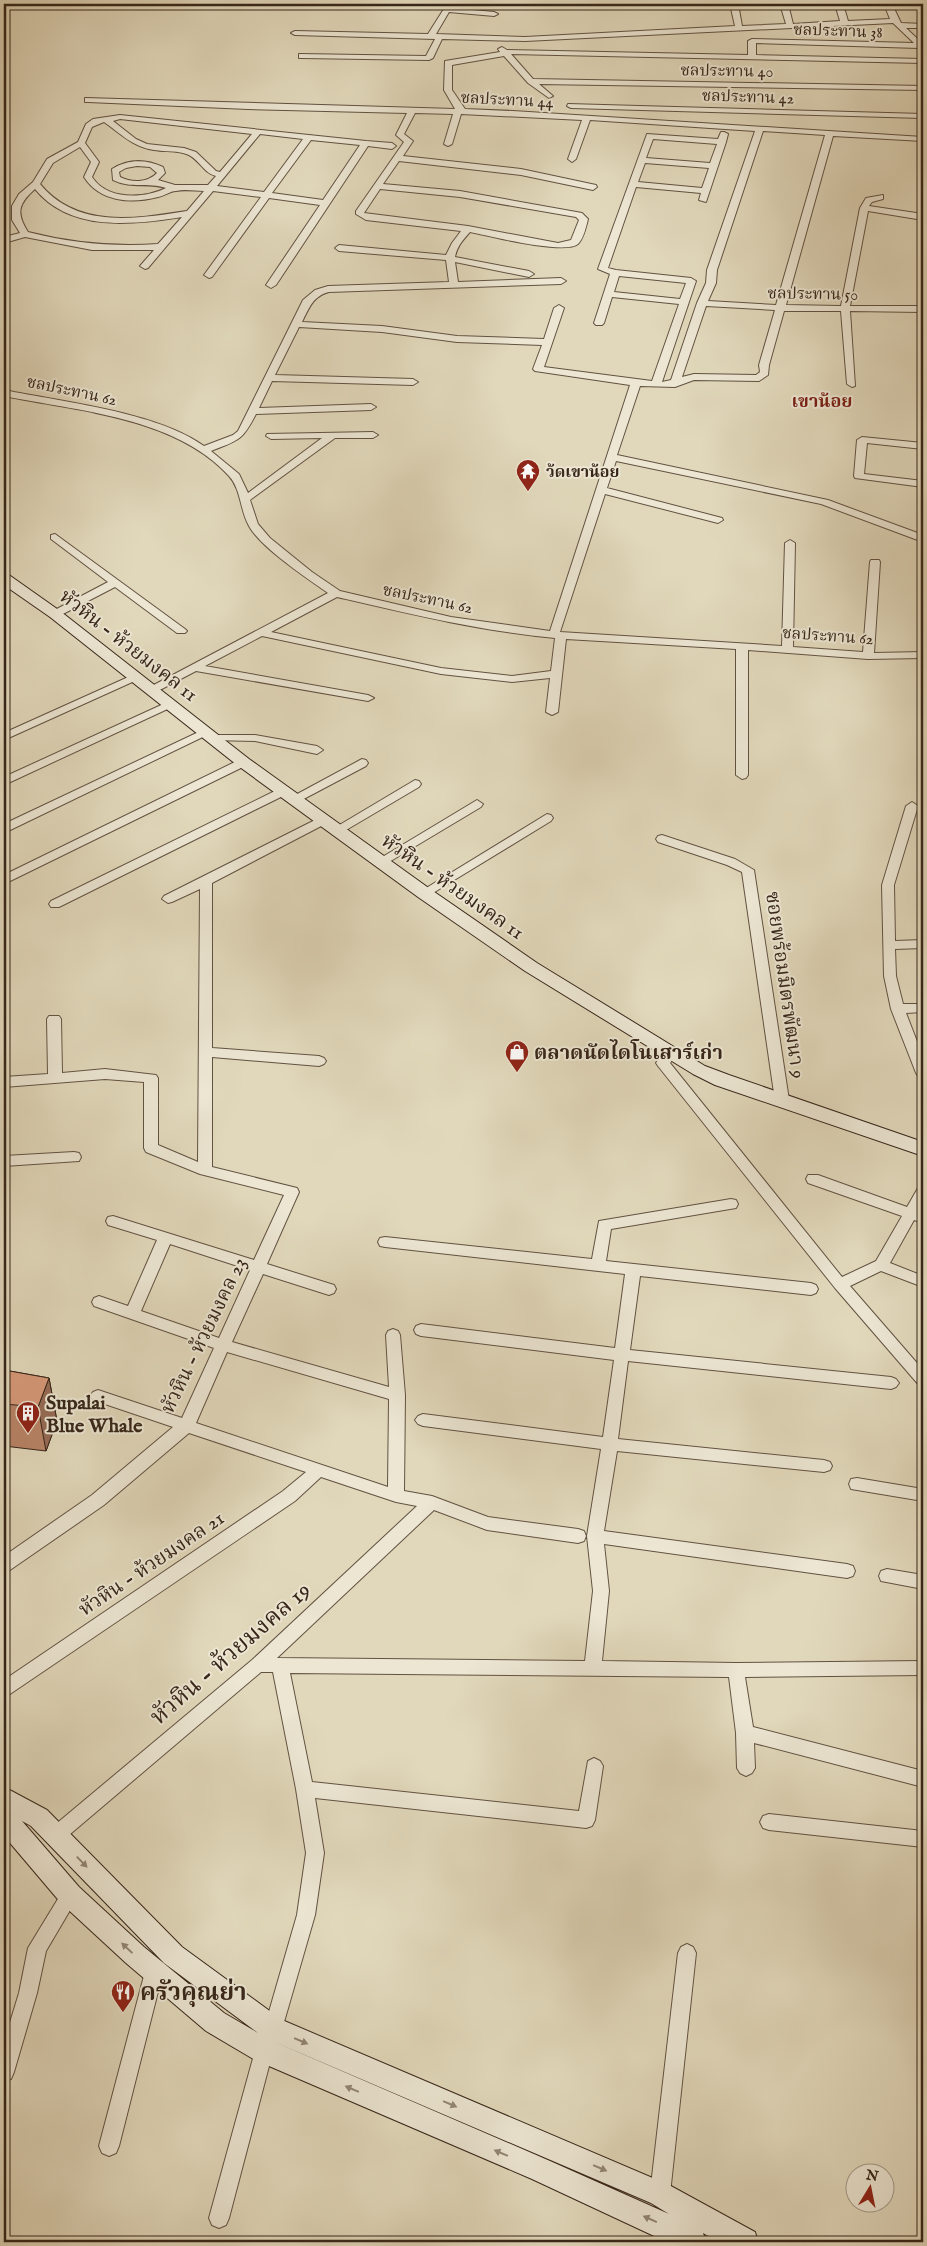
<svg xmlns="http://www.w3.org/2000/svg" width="927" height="2246" viewBox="0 0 927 2246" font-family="'IM FELL English','Noto Serif Thai',serif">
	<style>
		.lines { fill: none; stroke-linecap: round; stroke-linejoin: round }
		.street-casing { stroke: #625242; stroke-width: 2 }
		.secondary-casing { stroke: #37261a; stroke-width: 2 }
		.street { fill: #ece6d3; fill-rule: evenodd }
		.secondary { fill: #ece6d3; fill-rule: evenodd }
		.wall { fill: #b88468; stroke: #37261a }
		.shaded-wall { fill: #966b55; stroke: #37261a }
		.building { fill: #d69979; stroke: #37261a }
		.oneway { fill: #928676 }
		.labels { text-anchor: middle; stroke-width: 4; stroke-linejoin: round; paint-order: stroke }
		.far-street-label { font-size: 16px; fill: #37261a; stroke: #ece6d3 }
		.far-poi-label { font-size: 16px; font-weight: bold; fill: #37261a; stroke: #ece6d3; text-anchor: start }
		.far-neighbourhood-label { font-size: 18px; font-weight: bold; fill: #7a1f14; stroke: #ece6d3 }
		.street-label { font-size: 20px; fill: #37261a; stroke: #ece6d3 }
		.poi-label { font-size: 20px; font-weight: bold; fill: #37261a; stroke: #ece6d3; text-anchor: start }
		.near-street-label { font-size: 24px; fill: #37261a; stroke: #ece6d3 }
		.near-poi-label { font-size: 24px; font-weight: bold; fill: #37261a; stroke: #ece6d3; text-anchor: start }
	</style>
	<rect width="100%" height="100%" fill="#e1d8bb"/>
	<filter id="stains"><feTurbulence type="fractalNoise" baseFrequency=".004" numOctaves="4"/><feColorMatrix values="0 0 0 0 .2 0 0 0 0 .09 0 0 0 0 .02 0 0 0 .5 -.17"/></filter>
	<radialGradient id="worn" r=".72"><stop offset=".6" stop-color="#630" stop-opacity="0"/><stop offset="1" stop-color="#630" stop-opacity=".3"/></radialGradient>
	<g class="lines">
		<g class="street-casing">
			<path id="street" d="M447 4H455L452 8 494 12 498 14 494 16 449 12 436 34 525 37 735 26 730 4H738L742 26 786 24 780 4H788L793 24 840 21 835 4H843L848 21 890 19 884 4H892L901 23 923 24V28H906L923 44V50L919 48 756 43V55L923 59V63L511 54 533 79 923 86V90L539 84 553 96 549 98 528 83 504 56 452 65V90L465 109 513 111 923 137V141L833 136 786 305 841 306 860 208 866 198 883 195V199L872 202 869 206 923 214V220L868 211 850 306H923V312L850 311 855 386 852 387 847 384 841 311H784L769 365 768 375 759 381 694 380 675 387 640 386 617 455 828 500 923 535V542L821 504 616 461 607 488 722 518 723 520 718 523 605 494 560 632 782 646 785 543 790 540 795 543 793 647 863 652 870 562 871 560H879L880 562 874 653 923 652V658L868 659 748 650V775L746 778 742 779 736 775V649L566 639 558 712 552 715 546 712 550 678 512 682 441 674 262 636 205 666 368 695 374 698 368 701 196 671 156 692H148L146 690 148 688 328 593C308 579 258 546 248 524 240 509 241 489 229 476 176 417 77 411 4 396V390C63 402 157 412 204 446L233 435 238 431 303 300 315 290 328 286 449 282 446 260 339 251 335 248 339 245 446 255 452 243 461 231 366 220 356 214V211L404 142 396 135 407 113 248 109 88 102H85V98L455 109 444 90 445 61 500 52 498 49 502 47 507 50 748 55V41L752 39 914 43 893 23 525 41 442 39 433 58 429 60 302 58H299V54L426 56 435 39 295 35 291 33 295 31 428 34ZM415 113 453 114 444 144 448 146 452 144 461 114 582 120 568 159 572 162 576 159 590 120 755 131 707 270 706 283 697 303 671 380 662 382 696 281 691 278 616 270 608 268 636 187 701 193 699 200 706 202 726 142 728 134 724 132H721L718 139 647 134 598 269 610 274 594 323 596 325H602L604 323 612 297 679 304 652 381 544 367 564 308 559 305 554 308 544 339 457 336 382 326 302 322C309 308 313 296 329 292L561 284 566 281 561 278 458 282 455 262 529 277 534 274 529 271 455 257C457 246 463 240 470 232 489 236 565 255 578 244 584 238 586 227 588 219L582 213 460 191 383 184 399 161 521 175 593 190 597 187 596 185 521 169 403 156 413 141 404 134ZM763 131 825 135 776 305 708 301 716 283 717 270ZM653 139 717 144 710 163 646 158ZM645 163 709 168 702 188 638 182ZM380 189 460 197 576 217 579 220 571 240 558 243 468 226 364 213ZM619 276 686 283 680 299 614 292ZM706 306 775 310 759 365 760 372 756 375 694 374 682 377ZM299 327 382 332 457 342 542 345 533 369 535 371 630 385 550 631 451 617 340 591 312 572 270 538 258 524 250 500 335 438H373L378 435 373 432 267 434 266 436 271 439 322 438 248 493 239 474 211 451C239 440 242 441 256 414L371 410 376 407 371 404 259 408 272 381 413 385 418 382 413 379 275 375ZM337 597C410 614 481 631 555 638L551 671 512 676 441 668 271 632Z
				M906 4H923V6H910Z
				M568 104 923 114V118L571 108 567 106Z
				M120 115 366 141 392 143 396 146 392 149 368 146 276 285 271 288 266 285 320 205 269 198 212 277 209 278 204 275 261 197 213 191 148 268 145 269 140 266 154 250H92L25 237 4 243V237L20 233 12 220V206L19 194 33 182 47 159 78 142 86 124 93 119ZM120 119 252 134 220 172 216 171 196 152 184 148 147 144 136 139 113 121ZM104 122C121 134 133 147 154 150 166 152 178 150 189 155 200 161 205 174 216 176L208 185H175L158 180 165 173 163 167C146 159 128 159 112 169L113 180C131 189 148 182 166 188 143 199 107 200 92 177L99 162 85 143 92 127ZM260 134 303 139 264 192 217 186ZM311 140 360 145 323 200 272 193ZM80 147 91 162 84 177C100 202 131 204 158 197 164 196 170 191 176 191 185 189 195 191 204 191L187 211C136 219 77 229 40 184L53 163ZM137 166 150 167 157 173C147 183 132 183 120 177L119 172 126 168ZM35 189C70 232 132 225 182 217L158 244C114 247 71 243 28 232 16 213 18 204 35 189Z
				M862 437 923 443V449L867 443 864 474 923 481V487L855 478 854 476 857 440Z
				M55 534 185 629 187 631 185 633H177L115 587 59 616H51L50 614 51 612 108 582 51 539V535Z
				M135 674 141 677 139 679 4 740V733Z
				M170 701 174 702 176 704 174 706 4 785V777Z
				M205 729 211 732 209 734 4 833V824Z
				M214 735H255L317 746 323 750 317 754 255 741 210 740 208 738Z
				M243 758 249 762 247 765 4 884V875Z
				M362 759 366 760 368 763 366 766 298 802 294 803 288 799Z
				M415 780 419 781 421 784 419 787 341 833 337 834 331 830Z
				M283 787 287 788 289 791 287 794 59 907H51L49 904 51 901Z
				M477 800 483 804 481 807 384 865H376L374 862Z
				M912 802 918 806 894 885 895 941 923 940V948L895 949 896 976 903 1004H923V1012L906 1013 923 1057V1078L918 1076 916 1073 891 1009 884 976 882 885 906 806Z
				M547 814 551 815 553 818 551 821 428 896 424 897 418 893Z
				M323 816 327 817 329 820 327 823 212 883V1048L319 1056 324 1058 326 1061 324 1064 319 1066 212 1057V1167L297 1188 299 1192 267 1264 334 1285 336 1289 334 1293 329 1295 263 1274 232 1342 389 1387 386 1335 388 1331 393 1329 398 1331 400 1335 405 1395 404 1491 432 1496 488 1517 578 1529 584 1531 586 1536 584 1541 578 1543 487 1530 434 1510 277 1658 585 1661 593 1591 587 1536 601 1449 423 1426 418 1424 415 1420 418 1416 423 1414 603 1437 614 1360 421 1336 416 1334 414 1330 416 1326 421 1324 615 1348 625 1274 385 1247 380 1246 378 1242 380 1238 385 1237 592 1259 599 1221 731 1199 736 1200 738 1204 736 1208 611 1229 606 1261 811 1283 816 1285 818 1289 816 1293 811 1295 640 1276 630 1350 891 1377 896 1379 899 1383 896 1387 891 1389 628 1361 618 1439 824 1460 830 1462 832 1466 830 1470 824 1472 617 1451 604 1531 847 1564 853 1566 855 1571 853 1576 847 1578 604 1544 609 1591 602 1661 736 1663 923 1661V1675L745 1677 753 1727 923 1771V1787L754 1743 755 1768 752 1773 746 1776 740 1773 737 1768 736 1733 729 1677 290 1673 312 1782 579 1811 588 1761 594 1758 600 1761 603 1766 595 1820 592 1826 586 1828 315 1798 324 1853 315 1915 282 2029 280 2035 273 2038 266 2035 264 2029 297 1915 306 1853 296 1789 273 1672H261L62 1841 56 1843 50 1841 47 1835 50 1829 252 1660 417 1506 396 1502 321 1477 295 1501 10 1694 4 1696V1680L283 1491 306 1472 189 1433 104 1505 10 1570 4 1572V1556L92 1495 173 1427 93 1400 90 1396 93 1392 98 1390 182 1418 214 1348 94 1306 92 1302 94 1298 99 1296 128 1306 157 1240 108 1225 106 1221 108 1217 113 1216 254 1260 284 1195 200 1174 146 1152 144 1148V1082L105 1079 4 1087V1077L48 1074 47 1019 49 1016H59L61 1019 62 1073 105 1069 156 1075 158 1078V1145L198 1162 200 889 172 902 168 903 162 899 164 896ZM170 1244 250 1270 219 1338 141 1311ZM227 1352 389 1399 388 1487 196 1423Z
				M662 835 735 859 754 870 789 1100 787 1103H777L775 1100 742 872 727 865 658 842 656 839 658 836Z
				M670 1049 677 1054 670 1063 842 1277 876 1261 902 1216 808 1183 806 1179 808 1175H818L907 1207 918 1188 923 1187V1204L919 1211 923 1213V1223L914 1220 890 1263 923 1276V1287L881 1271 850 1286 923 1370V1386L918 1384 835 1288 658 1066 656 1063C660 1057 663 1051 670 1049Z
				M74 1152 79 1153 81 1157 79 1161 4 1166V1156Z
				M857 1478 923 1489V1501L851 1489 849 1484 851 1479Z
				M887 1569 923 1575V1589L881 1581 879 1576 881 1571Z
				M769 1814 923 1831V1847L769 1830 763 1828 760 1822 763 1816Z
				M70 1887 76 1889 79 1895 46 1951 37 1993 14 2072 11 2079 4 2081V2042L19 1993 28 1948 64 1889Z
				M687 1944 693 1947 696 1953 670 2194 667 2201 660 2204 653 2201 650 2194 678 1953 681 1947Z
				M154 1963 161 1966 163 1972 119 2146 116 2153 109 2156 102 2153 99 2146 145 1972 147 1966Z
				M264 2042 271 2045 273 2051 229 2218 226 2225 219 2228 212 2225 209 2218 255 2051 257 2045Z"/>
		</g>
		<g class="secondary-casing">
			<path id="secondary" d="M4 574 9 575 60 611 249 759 430 889 537 963 705 1066 729 1075 923 1142V1156L715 1085 693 1074 525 971 418 897 237 765 50 617 4 585Z
				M4 1787 47 1810 182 1947 282 2020 669 2185 755 2232 758 2242H719L703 2233 706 2242H667L532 2179 255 2060 206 2031 126 1963 61 1903 5 1837 4 1833ZM22 1821 31 1826 164 1963 258 2033 224 2013 144 1947 79 1887ZM270 2040 651 2203 669 2214 550 2161Z"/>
		</g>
		<use href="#street" class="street"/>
		<use href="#secondary" class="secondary"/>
	</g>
	<path class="wall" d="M4 1370 49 1378 57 1421 46 1451 4 1446Z"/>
	<path class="shaded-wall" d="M49 1378 57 1421 46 1451 38 1407Z"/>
	<path class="building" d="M4 1370 49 1378 38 1407 4 1404Z"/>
	<defs><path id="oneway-solid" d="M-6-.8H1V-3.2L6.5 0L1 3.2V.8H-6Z" transform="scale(1.25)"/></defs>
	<g class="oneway">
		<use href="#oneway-solid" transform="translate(82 1862) rotate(46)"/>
		<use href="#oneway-solid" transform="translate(127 1948) rotate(-137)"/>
		<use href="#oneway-solid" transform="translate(301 2041) rotate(23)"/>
		<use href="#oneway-solid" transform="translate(352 2089) rotate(-157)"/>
		<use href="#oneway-solid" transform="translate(450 2104) rotate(23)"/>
		<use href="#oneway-solid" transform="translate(501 2153) rotate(-157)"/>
		<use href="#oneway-solid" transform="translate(600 2168) rotate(23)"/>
		<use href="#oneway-solid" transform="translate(650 2219) rotate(-156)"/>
	</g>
	<defs>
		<g id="temple-pin" transform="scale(1.25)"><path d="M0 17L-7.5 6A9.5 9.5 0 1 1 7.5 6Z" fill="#8f2418" stroke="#ece6d3"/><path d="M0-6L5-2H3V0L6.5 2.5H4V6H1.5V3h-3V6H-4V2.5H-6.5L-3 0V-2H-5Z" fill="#fff"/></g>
		<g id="shop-pin" transform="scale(1.25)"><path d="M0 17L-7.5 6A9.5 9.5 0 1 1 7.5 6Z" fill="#8f2418" stroke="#ece6d3"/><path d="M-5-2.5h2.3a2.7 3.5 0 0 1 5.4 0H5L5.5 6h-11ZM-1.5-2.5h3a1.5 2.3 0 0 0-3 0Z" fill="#fff"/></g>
		<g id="building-pin" transform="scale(1.25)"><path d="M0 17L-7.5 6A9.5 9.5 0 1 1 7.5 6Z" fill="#8f2418" stroke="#ece6d3"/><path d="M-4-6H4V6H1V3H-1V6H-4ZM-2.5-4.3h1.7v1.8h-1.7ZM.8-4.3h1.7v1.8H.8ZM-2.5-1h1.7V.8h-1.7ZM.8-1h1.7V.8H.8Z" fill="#fff"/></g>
		<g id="restaurant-pin" transform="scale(1.25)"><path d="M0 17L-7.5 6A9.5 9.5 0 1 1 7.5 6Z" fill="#8f2418" stroke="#ece6d3"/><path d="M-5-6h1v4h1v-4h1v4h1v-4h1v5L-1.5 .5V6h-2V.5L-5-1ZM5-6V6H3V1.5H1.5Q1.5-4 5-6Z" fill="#fff"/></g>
	</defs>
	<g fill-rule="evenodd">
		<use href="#temple-pin" x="528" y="471"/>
		<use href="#shop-pin" x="517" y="1052"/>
		<use href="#building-pin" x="28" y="1413"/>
		<use href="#restaurant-pin" x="123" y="1992"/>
	</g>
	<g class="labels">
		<g class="far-street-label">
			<text transform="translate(838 30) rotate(2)" y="6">ชลประทาน 38</text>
			<text transform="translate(727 70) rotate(1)" y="6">ชลประทาน 40</text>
			<text transform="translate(748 96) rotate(2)" y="6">ชลประทาน 42</text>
			<text transform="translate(507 99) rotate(3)" y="6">ชลประทาน 44</text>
			<text transform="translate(813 293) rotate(1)" y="6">ชลประทาน 50</text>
			<text transform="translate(72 390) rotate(12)" y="6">ชลประทาน 62</text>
			<text transform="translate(428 598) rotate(12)" y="6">ชลประทาน 62</text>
			<text transform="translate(828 635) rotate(4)" y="6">ชลประทาน 62</text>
		</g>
		<g class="far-poi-label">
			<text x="546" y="477">ว้ดเขาน้อย</text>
		</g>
		<g class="far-neighbourhood-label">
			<text x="822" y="407">เขาน้อย</text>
		</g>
		<g class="street-label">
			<text transform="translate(129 645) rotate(38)" y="7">หัวหิน - ห้วยมงคล 11</text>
			<text transform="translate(453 886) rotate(35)" y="7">หัวหิน - ห้วยมงคล 11</text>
			<text transform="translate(786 985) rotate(82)" y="7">ซอยพร้อมมิตรพัฒนา 9</text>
			<text transform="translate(203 1335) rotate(-64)" y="7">หัวหิน - ห้วยมงคล 23</text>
			<text transform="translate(151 1563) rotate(-34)" y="7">หัวหิน - ห้วยมงคล 21</text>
		</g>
		<g class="poi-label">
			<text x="534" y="1059">ตลาดนัดไดโนเสาร์เก่า</text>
			<text x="46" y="1409">Supalai<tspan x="46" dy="23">Blue Whale</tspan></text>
		</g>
		<g class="near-street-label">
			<text transform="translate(230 1653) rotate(-41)" y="8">หัวหิน - ห้วยมงคล 19</text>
		</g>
		<g class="near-poi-label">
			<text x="140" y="2000">ครัวคุณย่า</text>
		</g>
	</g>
	<rect width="927" height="2246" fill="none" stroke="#e1d8bb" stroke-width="20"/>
	<rect x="5" y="5" width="917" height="2236" fill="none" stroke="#37261a" stroke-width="2.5"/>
	<rect x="10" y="10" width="907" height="2226" fill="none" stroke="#37261a"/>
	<g transform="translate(870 2188) rotate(10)"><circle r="24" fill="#ece6d3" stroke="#a49989"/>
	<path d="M0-4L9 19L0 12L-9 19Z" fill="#8f2418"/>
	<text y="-8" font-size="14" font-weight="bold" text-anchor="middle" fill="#37261a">N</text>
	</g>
	<rect width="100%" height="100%" filter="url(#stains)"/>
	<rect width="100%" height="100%" fill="url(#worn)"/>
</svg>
